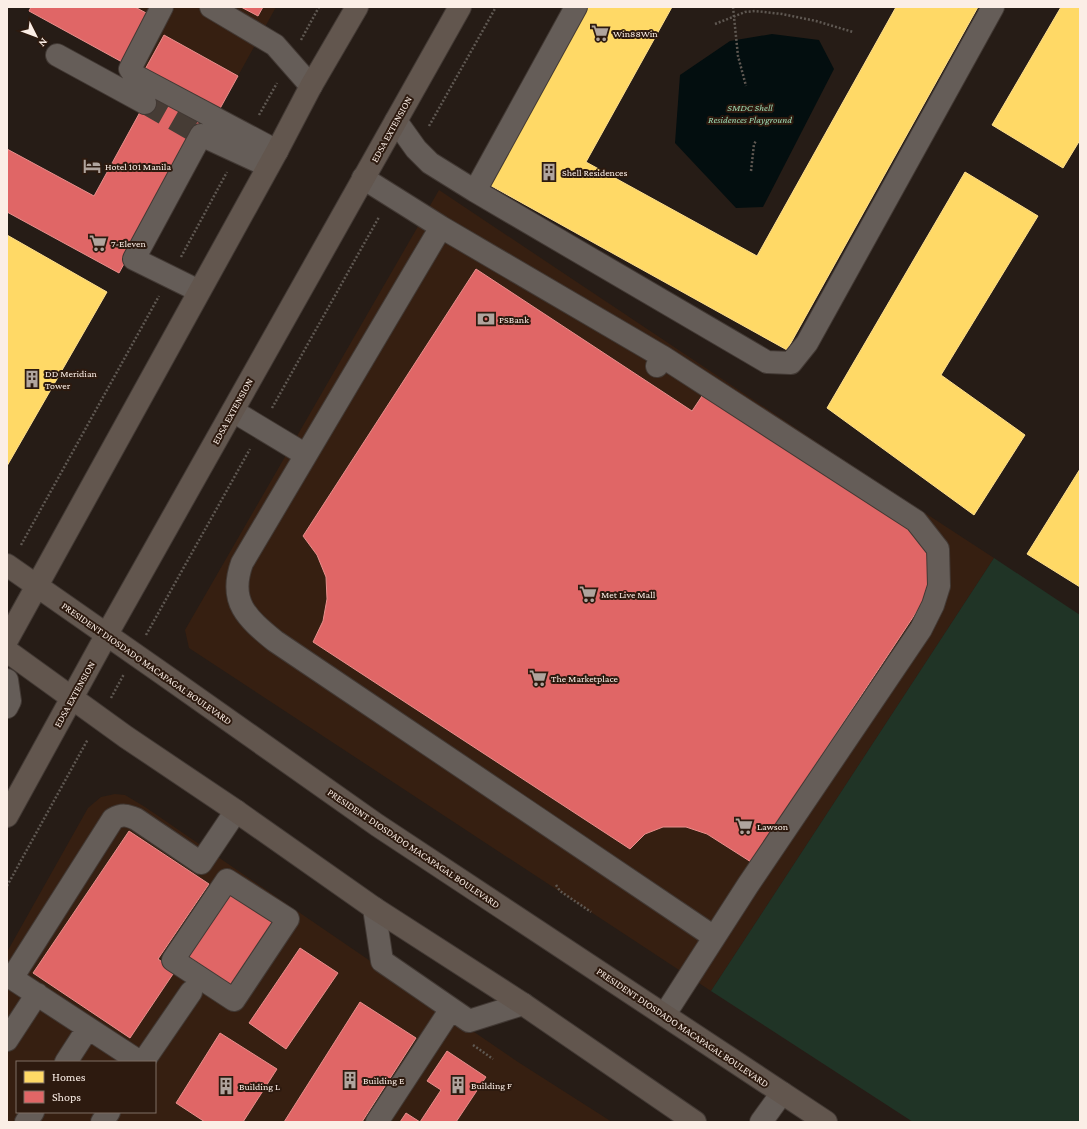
<svg xmlns="http://www.w3.org/2000/svg" width="1087" height="1129" viewBox="0 0 1087 1129" font-family="'Crimson Pro',serif">
	<style>
		.built { fill: #361f11; fill-rule: evenodd }
		.green { fill: #203426 }
		.water { fill: #030e0f }
		.homes { fill: #ffd966; stroke: #fedf8c }
		.shops { fill: #e06666; stroke: #e88f8c }
		.lines { fill: none; stroke-linecap: round; stroke-linejoin: round }
		.minor-tunnel { stroke: #463c35; stroke-width: 22; stroke-dasharray: 22 11; stroke-linecap: butt }
		.minor-casing { stroke: #423934; stroke-width: 24 }
		.major-casing { stroke: #423934; stroke-width: 24 }
		.path { stroke: #5f5852; stroke-width: 2.5; stroke-dasharray: 2 2; stroke-linecap: butt }
		.minor { stroke: #655d58; stroke-width: 22 }
		.major { stroke: #62564e; stroke-width: 22 }
		.labels { text-anchor: middle; stroke-width: 4; stroke-linejoin: round; paint-order: stroke }
		.poi-label { font-size: 10px; fill: #fbeee6; stroke: #2d1a0f; text-anchor: start }
		.park-label { font-size: 10px; font-style: italic; fill: #9cd8b1; stroke: #2d1a0f }
		.street-label { font-size: 10px; fill: #fbeee6; stroke: #2d1a0f }
	</style>
	<rect width="100%" height="100%" fill="#261c16"/>
	<path class="built" d="M31 7H276L217 114 29 11Z
		M439 190 836 455 994 558 711 991 189 648 185 630Z
		M115 794 125 795 145 807 518 1062 612 1122H7V952L88 808 101 797ZM17 1062H155V1112H17Z"/>
	<path class="green" d="M994 558 1080 615V1122H913L711 991Z"/>
	<path class="water" d="M772 34 819 40 834 69 763 207 736 208 675 143 680 75 730 41Z"/>
	<path class="homes" d="M583 7H672L586 162 757 256 896 7H978L787 350 486 183Z
		M1061 7H1080V140L1063 168 992 125Z
		M965 172 1038 216 941 375 1025 435 974 515 827 408Z
		M7 235 107 292 7 466Z
		M1080 469V587L1027 554Z"/>
	<path class="shops" d="M31 7H135L148 14 122 62 29 11Z
		M241 7H263L258 16Z
		M164 35 238 76 217 114 143 73Z
		M151 92 202 120 119 273 7 212V149L94 196Z
		M476 269 692 411 708 387 932 545 933 587 751 862 707 834 686 827H663L645 834 630 849 313 642 323 621 327 599 326 577 317 555 303 536Z
		M129 831 209 884 158 959 175 971 130 1038 33 973Z
		M228 891 276 922 234 987 186 955Z
		M300 948 338 973 286 1049 249 1023Z
		M360 1002 416 1038 362 1122H284Z
		M220 1033 277 1069 243 1122H205L176 1103Z
		M447 1051 486 1077 456 1122H400L406 1113 420 1122 441 1090 427 1081Z"/>
	<g class="lines">
		<path class="minor-tunnel" d="M145 103 196 132"/>
		<g class="minor-casing">
			<path id="minor" d="M162 7 130 69 134 75 277 151
				M211 7 275 45 311 86
				M57 55 145 103
				M396 121 416 149 430 163 475 191 767 362 791 363 807 343 993 7
				M363 178 441 227 663 357 657 366
				M475 191 576 7
				M441 227 242 563C228 602 247 618 275 641L714 937
				M199 291 134 259 201 135 268 166
				M663 357 916 521 938 549 939 586 933 605 921 629 748 885 665 1014
				M233 411 306 455
				M7 680 10 701 7 707
				M227 880 288 919 234 1000 173 960Z
				M374 908 382 961 469 1021 523 1004
				M7 975 140 1062
				M12 978 113 819C122 814 127 815 136 819L201 863 236 811
				M7 1040 37 994
				M66 1062 88 1028
				M143 1062 191 992
				M26 1122 33 1112
				M102 1122 109 1112
				M377 1122 451 1009
				M761 1122 782 1093"/>
		</g>
		<g class="major-casing">
			<path id="major" d="M7 565 163 674 377 825 826 1122
				M7 640 277 151 311 86 357 7
				M7 651 126 737 236 811 374 908 523 1004 695 1122
				M7 816 107 634 460 7"/>
		</g>
		<path class="path" d="M733 7 738 56 746 86
			M715 24 745 12 755 11 782 14 816 21 853 32
			M301 40 319 7
			M259 115 277 83
			M429 126 496 7
			M751 171 754 144 756 141
			M181 257 227 172
			M272 408 379 217
			M21 545 159 296
			M146 635 250 449
			M111 698 124 674
			M556 885 560 891 591 912
			M7 886 88 739
			M473 1045 493 1059"/>
		<use href="#minor" class="minor"/>
		<use href="#major" class="major"/>
	</g>
	<defs>
		<g id="supermarket-bare" transform="scale(1.38)"><path d="M-6-5.5h2.5l.6 2H6L4.5 2H-2.5L-4.4-4H-6ZM-1.5 3.2a1.3 1.3 0 1 0 .1 0ZM3 3.2a1.3 1.3 0 1 0 .1 0Z" fill="#b0a49d" stroke="#2d1a0f" stroke-width="2.5" paint-order="stroke"/></g>
		<g id="hotel-bare" transform="scale(1.38)"><path d="M-6-4.5h1.5V1H6V5H4.5V3h-9V5H-6ZM-4 0a1.8 1.8 0 1 1 3.6 0ZM.5 0V-2.5h3Q6-2.5 6 0Z" fill="#b0a49d" stroke="#2d1a0f" stroke-width="2.5" paint-order="stroke"/></g>
		<g id="building-bare" transform="scale(1.38)"><path d="M-4-6H4V6H1V3H-1V6H-4ZM-2.5-4.3h1.7v1.8h-1.7ZM.8-4.3h1.7v1.8H.8ZM-2.5-1h1.7V.8h-1.7ZM.8-1h1.7V.8H.8Z" fill="#b0a49d" stroke="#2d1a0f" stroke-width="2.5" paint-order="stroke"/></g>
		<g id="bank-bare" transform="scale(1.38)"><path d="M-6-4H6V4H-6ZM0-2.3a2.3 2.3 0 1 0 0 4.6a2.3 2.3 0 1 0 0-4.6Z" fill="#b0a49d" stroke="#2d1a0f" stroke-width="2.5" paint-order="stroke"/></g>
	</defs>
	<g fill-rule="evenodd">
		<use href="#supermarket-bare" x="600" y="33"/>
		<use href="#hotel-bare" x="92" y="166"/>
		<use href="#building-bare" x="549" y="172"/>
		<use href="#supermarket-bare" x="98" y="243"/>
		<use href="#bank-bare" x="486" y="319"/>
		<use href="#building-bare" x="32" y="379"/>
		<use href="#supermarket-bare" x="588" y="594"/>
		<use href="#supermarket-bare" x="538" y="678"/>
		<use href="#supermarket-bare" x="744" y="826"/>
		<use href="#building-bare" x="350" y="1080"/>
		<use href="#building-bare" x="458" y="1085"/>
		<use href="#building-bare" x="226" y="1086"/>
	</g>
	<g class="labels">
		<g class="poi-label">
			<text x="613" y="37">Win88Win</text>
			<text x="105" y="170">Hotel 101 Manila</text>
			<text x="562" y="176">Shell Residences</text>
			<text x="111" y="247">7-Eleven</text>
			<text x="499" y="323">PSBank</text>
			<text x="45" y="377">DD Meridian<tspan x="45" dy="12">Tower</tspan></text>
			<text x="601" y="598">Met Live Mall</text>
			<text x="551" y="682">The Marketplace</text>
			<text x="757" y="830">Lawson</text>
			<text x="363" y="1084">Building E</text>
			<text x="471" y="1089">Building F</text>
			<text x="239" y="1090">Building L</text>
		</g>
		<g class="park-label">
			<text x="750" y="111">SMDC Shell<tspan x="750" dy="12">Residences Playground</tspan></text>
		</g>
		<g class="street-label">
			<text transform="translate(391 129) rotate(-61)" y="4">EDSA EXTENSION</text>
			<text transform="translate(232 411) rotate(-61)" y="4">EDSA EXTENSION</text>
			<text transform="translate(147 663) rotate(35)" y="4">PRESIDENT DIOSDADO MACAPAGAL BOULEVARD</text>
			<text transform="translate(74 694) rotate(-61)" y="4">EDSA EXTENSION</text>
			<text transform="translate(414 848) rotate(34)" y="4">PRESIDENT DIOSDADO MACAPAGAL BOULEVARD</text>
			<text transform="translate(683 1027) rotate(34)" y="4">PRESIDENT DIOSDADO MACAPAGAL BOULEVARD</text>
		</g>
	</g>
	<rect width="1087" height="1129" fill="none" stroke="#fbeee6" stroke-width="16"/>
	<rect x="16" y="1061" width="140" height="52" fill="#2d1a0f" stroke="#7f6f65"/>
	<rect x="24" y="1071" width="20" height="12" fill="#ffd966" stroke="#7f6f65"/>
	<text x="52" y="1081" font-size="12" fill="#fbeee6">Homes</text>
	<rect x="24" y="1091" width="20" height="12" fill="#e06666" stroke="#7f6f65"/>
	<text x="52" y="1101" font-size="12" fill="#fbeee6">Shops</text>
	<g transform="translate(36 36) rotate(132)" stroke="#2d1a0f" stroke-width="3" paint-order="stroke">
	<path d="M0-3L7 15L0 10L-7 15Z" fill="#fbeee6"/>
	<text y="-6" font-size="11" font-weight="bold" text-anchor="middle" fill="#fbeee6">N</text>
	</g>
</svg>
